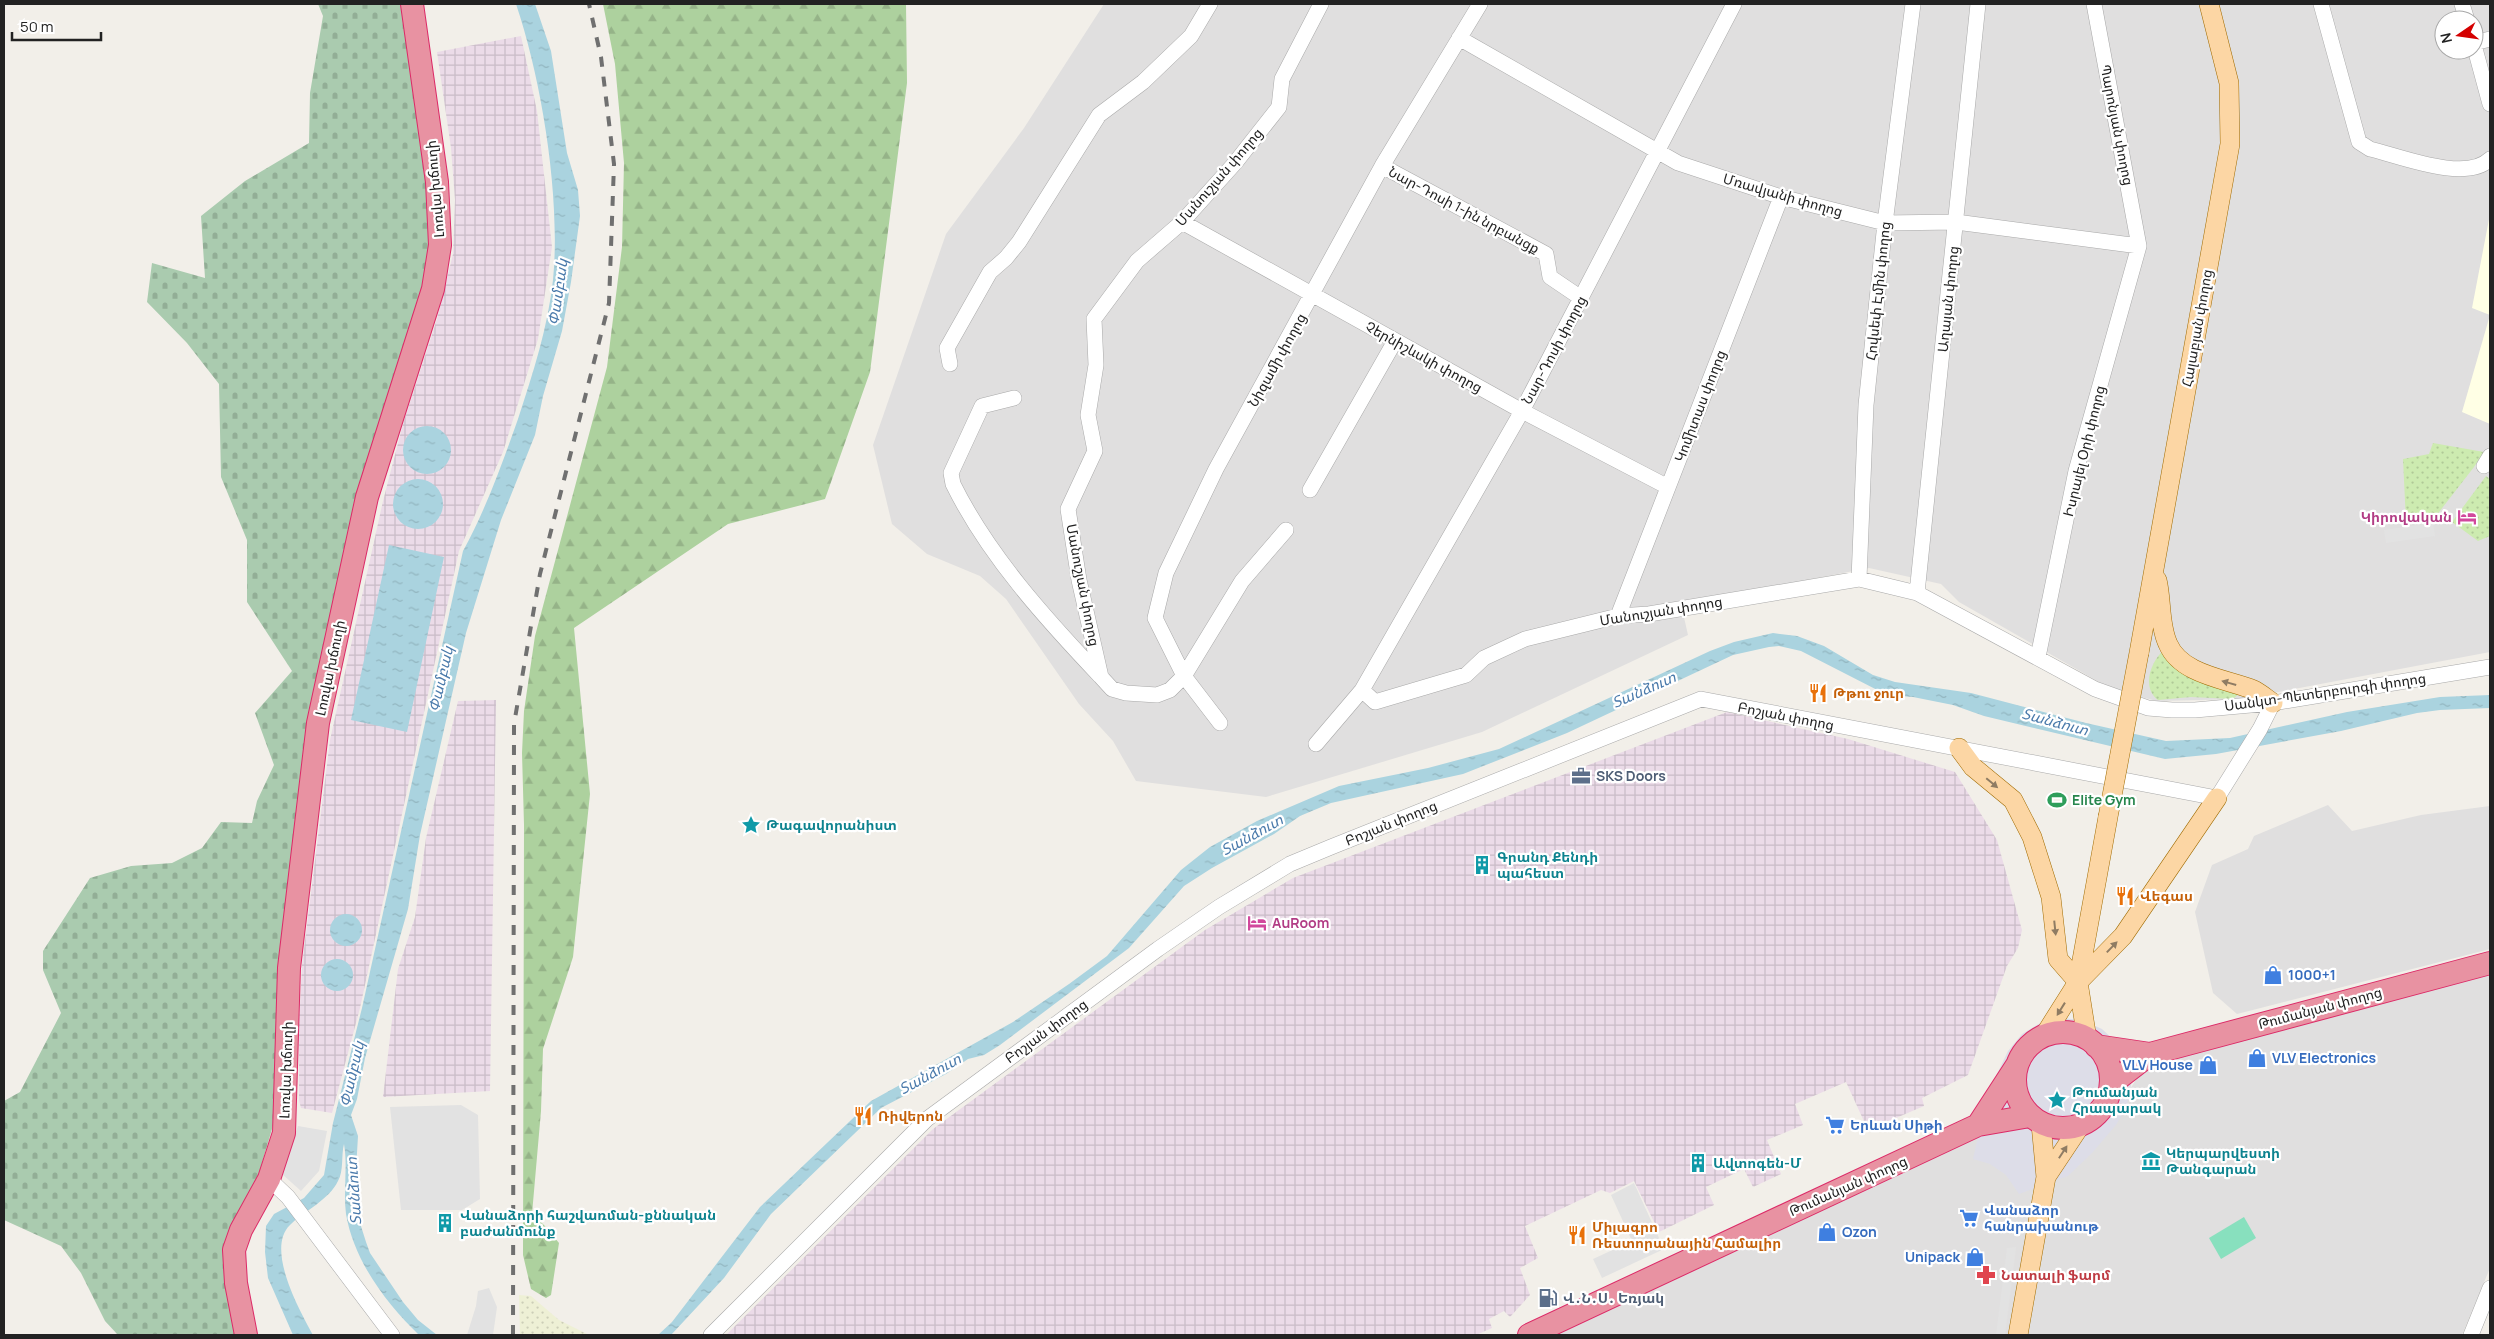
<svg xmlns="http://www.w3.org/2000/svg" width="2494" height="1339" viewBox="0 0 2494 1339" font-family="Manrope,'Noto Sans Armenian',sans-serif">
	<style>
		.residential { fill: #e0dfdf; fill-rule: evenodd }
		.industrial { fill: url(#industrial-grid) }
		.education { fill: #ffffe5 }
		.farmland { fill: url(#farmland-dots) }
		.grass { fill: url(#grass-dots) }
		.forest { fill: url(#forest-firs) }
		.cemetery { fill: url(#cemetery-stones) }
		.pitch { fill: #88e0be }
		.parking { fill: #e2e2e2 }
		.plaza { fill: #dddde8 }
		.water { fill: url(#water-ripples) }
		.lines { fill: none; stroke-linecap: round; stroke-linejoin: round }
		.minor-casing { stroke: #a9a9a9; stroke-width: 16 }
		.major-casing { stroke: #a06b00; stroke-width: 20 }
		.highway-casing { stroke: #dc2a67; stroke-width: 24 }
		.minor { stroke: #fff; stroke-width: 15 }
		.major { stroke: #fcd6a4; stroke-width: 19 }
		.highway { stroke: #e892a2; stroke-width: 22 }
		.rail { stroke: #707070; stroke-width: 4; stroke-dasharray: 10 10; stroke-linecap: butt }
		.major-bridge-casing { stroke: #a06b00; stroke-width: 20; stroke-linecap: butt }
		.major-bridge { stroke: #fcd6a4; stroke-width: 19 }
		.oneway { fill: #8f7c63 }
		.labels { text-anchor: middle; stroke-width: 4.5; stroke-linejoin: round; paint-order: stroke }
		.street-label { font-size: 14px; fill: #222; stroke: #fff }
		.hotel-label { font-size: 14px; font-weight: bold; fill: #b23c85; stroke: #fff; text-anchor: end }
		.food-label { font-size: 14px; font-weight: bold; fill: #c56008; stroke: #fff; text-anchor: start }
		.service-label { font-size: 14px; font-weight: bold; fill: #4e5e75; stroke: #fff; text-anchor: start }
		.leisure-label { font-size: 14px; font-weight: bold; fill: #27864d; stroke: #fff; text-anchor: start }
		.culture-label { font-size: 14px; font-weight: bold; fill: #0d838f; stroke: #fff; text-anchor: start }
		.shop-label { font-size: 14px; font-weight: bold; fill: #366cbe; stroke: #fff; text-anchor: start }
		.health-label { font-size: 14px; font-weight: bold; fill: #be3a42; stroke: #fff; text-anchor: start }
		.water-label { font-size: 15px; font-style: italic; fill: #4a7aab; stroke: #fff }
	</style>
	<defs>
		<pattern id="industrial-grid" width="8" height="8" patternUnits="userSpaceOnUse" patternTransform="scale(1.25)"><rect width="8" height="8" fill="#ebdbe8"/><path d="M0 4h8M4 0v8" fill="none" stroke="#c9bcc7"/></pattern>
		<pattern id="farmland-dots" width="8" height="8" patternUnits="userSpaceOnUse" patternTransform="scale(1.25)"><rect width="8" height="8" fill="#eef0d5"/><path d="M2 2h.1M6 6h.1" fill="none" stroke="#ccceb7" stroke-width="1.8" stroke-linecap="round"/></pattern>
		<pattern id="grass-dots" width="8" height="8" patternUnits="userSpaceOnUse" patternTransform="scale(1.25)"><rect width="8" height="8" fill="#cdebb0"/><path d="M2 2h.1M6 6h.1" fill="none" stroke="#b0c997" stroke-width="1.8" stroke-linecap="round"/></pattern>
		<pattern id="forest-firs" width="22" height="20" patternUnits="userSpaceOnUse" patternTransform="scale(1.25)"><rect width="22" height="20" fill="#add19e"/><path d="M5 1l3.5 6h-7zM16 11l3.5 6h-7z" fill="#95b388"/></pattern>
		<pattern id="cemetery-stones" width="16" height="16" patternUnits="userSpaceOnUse" patternTransform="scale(1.25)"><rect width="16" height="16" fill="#aacbaf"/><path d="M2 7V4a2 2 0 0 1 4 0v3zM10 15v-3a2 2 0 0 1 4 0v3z" fill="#92ae96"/></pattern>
		<pattern id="water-ripples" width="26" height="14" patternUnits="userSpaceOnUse" patternTransform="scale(1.25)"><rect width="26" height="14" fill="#aad3df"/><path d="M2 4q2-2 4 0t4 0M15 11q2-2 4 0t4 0" fill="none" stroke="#92b5bf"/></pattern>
	</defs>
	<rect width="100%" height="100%" fill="#f2efe9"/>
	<path class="residential" d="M1104 4H2490V652L2241 699 2157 701 2113 690 1959 602 1941 584 1869 568 1681 604 1688 635 1482 732 1266 797 1136 781 1113 741 1079 704 1006 599 980 576 927 554 892 524 873 445 946 234 1024 128ZM2444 20H2474V50H2444Z
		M2328 805 2352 831 2421 815 2490 806V949L2237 1014 2213 993 2195 912 2212 865 2248 849 2254 836Z
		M2490 974V1268L2462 1335H1553L1983 1132 2122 1103 2138 1076 2153 1065Z"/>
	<path class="industrial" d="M521 36 537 111 552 247 538 339 503 452 459 551 360 1008 332 1113 301 1108 299 1100V1024L302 965 330 740 383 501 403 424 437 319 453 254 455 200 451 148 437 52Z
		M496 700 490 1091 383 1097 398 969 415 917 426 838 458 701Z
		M1727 712 1848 739 1955 772 1997 840 2022 930 2018 948 2007 966 1968 1075 1922 1098 1924 1106 1868 1130 1846 1082 1795 1104 1803 1125 1767 1140 1781 1174 1753 1187 1744 1169 1706 1187 1714 1205 1659 1232 1634 1181 1610 1193 1601 1190 1525 1226 1538 1258 1520 1268 1530 1295 1510 1317 1504 1311 1489 1319 1492 1328 1476 1335H726L933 1129 1205 930 1293 878Z"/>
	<path class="education" d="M2490 214V315L2472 308Z
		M2490 315V424L2462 412Z"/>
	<path class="farmland" d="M519 1295 531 1296 559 1320 589 1335H520Z"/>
	<path class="grass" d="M2433 443 2484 452 2474 467 2436 516 2406 522 2403 459 2429 454Z
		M2486 476 2490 479V536L2478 541 2452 522Z
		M2164 650 2240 693 2233 699 2191 697 2158 700C2141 687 2151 661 2164 650Z"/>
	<path class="forest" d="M603 4H906L907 83 870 372 825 499 728 524 574 628 590 794 573 957 543 1049 541 1111 532 1214 544 1225 559 1243 551 1295 546 1298 531 1289 523 1255 524 825 522 753 524 711 535 636 607 367 622 247 624 163 615 64Z"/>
	<path class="cemetery" d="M318 4H405L417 84 432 242 424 283 354 509 277 1112 257 1180 226 1244 237 1335H118L105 1321 81 1273 61 1246 4 1220V1101L20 1092 61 1013 43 970V951L90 878 131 866 172 863 202 848 221 822 252 823 257 801 274 765 255 713 292 671 247 602V540L221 477 219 384 187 343 147 302 152 263 205 278 201 216 245 181 309 143 310 93 323 16Z"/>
	<path class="pitch" d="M2244 1217 2256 1238 2221 1259 2209 1238Z"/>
	<path class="parking" d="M2433 523 2435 536 2386 543 2384 530Z
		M461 1105 478 1115 480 1199 462 1210H401L390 1107Z
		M298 1126 327 1131 319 1171 301 1191 282 1174Z
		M1634 1183 1664 1249 1602 1278 1593 1259 1632 1241 1611 1195Z
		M2016 1247 2005 1335H1996L2007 1248Z
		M489 1288 497 1307 493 1335H467L476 1306 478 1291Z"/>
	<path class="plaza" d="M2061 1018 2082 1020 2102 1029 2118 1044 2128 1063 2131 1085 2127 1106 2116 1125 2092 1153 2068 1176 2019 1194 2006 1175 1990 1164 1973 1159 1988 1093 2008 1051 2022 1034 2040 1023Z"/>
	<path class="water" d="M516 4H535L551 51 567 153 578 190 580 216 571 282 562 331 543 396 535 435 501 520 466 633 420 835 408 909 365 1058 357 1099 351 1115 358 1136 354 1204 366 1242 370 1253 403 1302 418 1320 437 1335H419C386 1303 354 1261 346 1214 343 1191 348 1167 344 1144 341 1155 344 1171 338 1181 329 1200 304 1211 290 1225 265 1249 300 1311 313 1335H293L268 1278 265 1252 266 1226 274 1214 304 1198 324 1175 333 1123 362 1008 463 551C486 509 502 464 518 419 533 373 548 327 553 280 561 198 542 81 516 4Z
		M403 450a24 24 0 1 1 48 0a24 24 0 1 1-48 0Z
		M393 504a25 25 0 1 1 50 0a25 25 0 1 1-50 0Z
		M389 545 444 557 407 732 351 720Z
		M1773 633 1797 636 1824 646 1873 675 1895 682 1971 693 2086 723 2166 741 2230 738 2347 712 2440 697 2490 695V708L2440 710 2417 713 2341 731 2216 754 2165 759 1984 716 1953 705 1913 697 1887 695 1801 651 1779 646 1769 647 1733 655 1567 733 1463 774 1331 803 1300 816 1274 834 1212 868 1184 886 1129 948 1000 1045 984 1055 968 1059 946 1074 881 1108 771 1214 724 1278 671 1335H658L672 1322 760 1207 871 1101 1013 1022 1069 984 1107 956 1181 870 1210 847 1257 821 1339 786 1428 768 1499 749 1710 651 1734 642Z
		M330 930a16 16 0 1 1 32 0a16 16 0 1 1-32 0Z
		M321 975a16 16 0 1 1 32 0a16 16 0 1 1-32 0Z"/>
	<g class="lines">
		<g class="minor-casing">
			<path id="minor" d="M2321 4 2359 142 2370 149C2400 156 2466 183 2490 159
				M2462 4 2467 20
				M1459 38 1678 163 1781 197 1885 223 1956 222 2139 246
				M2474 43 2490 39
				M2474 45 2490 104
				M1382 166 1546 254 1550 277 1581 298
				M1182 222 1522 411 1668 487
				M950 364 947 348 990 272 1006 258 1019 242 1099 115 1143 82 1191 36 1210 4
				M1014 398 982 406 951 473 953 484C988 555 1045 618 1100 676
				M2484 466 2490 456
				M1310 490 1395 341
				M1286 530 1242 581 1184 676 1170 690 1157 695 1126 693 1112 689 1101 677 1079 580 1068 509 1095 451 1088 415 1096 365 1094 319 1137 261 1182 222 1235 163 1279 107 1282 79 1321 4
				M1859 579 1866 405 1885 223 1913 4
				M1917 593 1978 4
				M1618 616 1781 197
				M2038 657 2076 471 2139 246 2094 4
				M1362 690 1375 702 1466 675 1484 658 1525 639 1618 616 1649 614 1859 579 1917 593 2095 689 2148 708 2172 710H2195L2273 703 2490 667
				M1220 723 1184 676 1155 618 1166 573 1216 469 1382 166 1480 4
				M1316 744 1362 690 1522 411 1734 4
				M269 1179 288 1197 392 1335
				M711 1335 927 1119 1158 949 1219 907 1290 864 1331 847 1701 699 2217 798 2260 729 2273 703
				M2471 1335 2490 1288"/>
		</g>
		<g class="major-casing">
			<path id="major" d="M2157 580C2162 600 2159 625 2168 644 2181 675 2227 679 2254 690 2260 693 2267 699 2273 703
				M2139 653 2230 144 2229 83 2209 4
				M1959 748 1973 767 2013 800 2032 837 2051 897 2058 959 2078 982
				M2044 1036 2078 982 2123 936 2217 798
				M2087 1039 2078 982 2108 817
				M2046 1177 2080 1126
				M2018 1335 2046 1177 2041 1124"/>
		</g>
		<g class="highway-casing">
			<path id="highway" d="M2015 1080a48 48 0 1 1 96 0a48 48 0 1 1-96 0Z
				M2096 1046 2150 1054 2490 963
				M2111 1084 2150 1054
				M1978 1125 2017 1065
				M246 1335 236 1283 234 1250 241 1230 269 1179 284 1133 289 968 318 723 367 497 433 289 440 245 437 182 412 4
				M1529 1335 1978 1125 2030 1116"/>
		</g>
		<use href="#minor" class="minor"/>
		<use href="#major" class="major"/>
		<use href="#highway" class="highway"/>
		<path class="rail" d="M513 1335 514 724 540 574 609 303 614 164 601 57 589 4"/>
		<g class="major-bridge-casing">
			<path id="major-bridge" d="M2108 817 2139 653"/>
		</g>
		<use href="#major-bridge" class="major-bridge"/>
	</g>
	<defs><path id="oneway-solid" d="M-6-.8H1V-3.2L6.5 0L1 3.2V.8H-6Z" transform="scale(1.25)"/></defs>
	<g class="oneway">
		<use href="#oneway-solid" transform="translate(2229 683) rotate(-164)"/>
		<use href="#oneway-solid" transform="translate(1992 783) rotate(40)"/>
		<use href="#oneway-solid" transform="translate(2055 928) rotate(84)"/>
		<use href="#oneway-solid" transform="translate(2112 947) rotate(-46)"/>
		<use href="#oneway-solid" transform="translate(2061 1009) rotate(122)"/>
		<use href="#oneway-solid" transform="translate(2063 1152) rotate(-57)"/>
	</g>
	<defs>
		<g id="hotel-bare" transform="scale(1.5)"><path d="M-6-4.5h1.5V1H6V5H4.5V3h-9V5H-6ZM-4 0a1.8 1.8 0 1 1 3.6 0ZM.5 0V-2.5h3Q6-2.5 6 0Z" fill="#d1479c" stroke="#fff" stroke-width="2.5" paint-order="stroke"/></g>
		<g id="restaurant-bare" transform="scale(1.5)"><path d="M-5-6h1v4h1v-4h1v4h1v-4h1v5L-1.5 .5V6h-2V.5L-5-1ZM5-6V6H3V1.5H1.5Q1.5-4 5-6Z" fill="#e8710a" stroke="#fff" stroke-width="2.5" paint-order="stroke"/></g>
		<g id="office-bare" transform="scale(1.5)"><path d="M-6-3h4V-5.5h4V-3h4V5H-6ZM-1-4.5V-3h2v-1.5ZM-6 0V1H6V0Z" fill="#5c6f8a" stroke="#fff" stroke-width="2.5" paint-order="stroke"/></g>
		<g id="stadium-bare" transform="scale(1.5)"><path d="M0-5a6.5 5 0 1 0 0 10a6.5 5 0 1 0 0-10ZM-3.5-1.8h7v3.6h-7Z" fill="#2e9e5b" stroke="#fff" stroke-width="2.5" paint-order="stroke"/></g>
		<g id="sight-bare" transform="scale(1.5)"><path d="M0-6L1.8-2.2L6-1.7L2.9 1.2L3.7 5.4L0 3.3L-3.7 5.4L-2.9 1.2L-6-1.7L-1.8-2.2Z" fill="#0f9aa8" stroke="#fff" stroke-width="2.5" paint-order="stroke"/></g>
		<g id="building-bare" transform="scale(1.5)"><path d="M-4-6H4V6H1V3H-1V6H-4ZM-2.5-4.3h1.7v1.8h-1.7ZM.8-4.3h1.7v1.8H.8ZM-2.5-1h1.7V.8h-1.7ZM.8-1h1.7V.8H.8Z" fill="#0f9aa8" stroke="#fff" stroke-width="2.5" paint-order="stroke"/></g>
		<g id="shop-bare" transform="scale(1.5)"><path d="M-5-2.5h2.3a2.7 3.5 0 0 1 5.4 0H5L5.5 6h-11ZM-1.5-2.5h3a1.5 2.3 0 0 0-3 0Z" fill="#3f7fe0" stroke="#fff" stroke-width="2.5" paint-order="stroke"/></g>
		<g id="supermarket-bare" transform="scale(1.5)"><path d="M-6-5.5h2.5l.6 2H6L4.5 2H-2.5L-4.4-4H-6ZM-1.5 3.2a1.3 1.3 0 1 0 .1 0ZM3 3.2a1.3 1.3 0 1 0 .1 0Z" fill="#3f7fe0" stroke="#fff" stroke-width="2.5" paint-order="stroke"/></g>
		<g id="museum-bare" transform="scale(1.5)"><path d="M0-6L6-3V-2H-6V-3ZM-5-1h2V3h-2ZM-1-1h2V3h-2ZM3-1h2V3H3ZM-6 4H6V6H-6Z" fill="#0f9aa8" stroke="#fff" stroke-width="2.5" paint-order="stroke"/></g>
		<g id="pharmacy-bare" transform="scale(1.5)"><path d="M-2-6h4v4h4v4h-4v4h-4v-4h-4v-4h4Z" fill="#e0444e" stroke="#fff" stroke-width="2.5" paint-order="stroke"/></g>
		<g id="fuel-bare" transform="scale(1.5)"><path d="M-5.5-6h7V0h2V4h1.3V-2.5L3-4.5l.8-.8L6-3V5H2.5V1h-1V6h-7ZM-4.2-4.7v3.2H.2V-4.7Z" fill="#5c6f8a" stroke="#fff" stroke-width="2.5" paint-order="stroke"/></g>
	</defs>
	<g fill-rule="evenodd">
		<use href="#hotel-bare" x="2467" y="517"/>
		<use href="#restaurant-bare" x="1818" y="693"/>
		<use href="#office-bare" x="1581" y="776"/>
		<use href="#stadium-bare" x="2057" y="800"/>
		<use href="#sight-bare" x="751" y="825"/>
		<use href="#building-bare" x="1482" y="865"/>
		<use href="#restaurant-bare" x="2125" y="896"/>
		<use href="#hotel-bare" x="1257" y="923"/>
		<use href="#shop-bare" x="2273" y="975"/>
		<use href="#shop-bare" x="2257" y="1058"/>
		<use href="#shop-bare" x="2208" y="1065"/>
		<use href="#sight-bare" x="2057" y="1100"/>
		<use href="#restaurant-bare" x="863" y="1116"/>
		<use href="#supermarket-bare" x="1835" y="1125"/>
		<use href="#museum-bare" x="2151" y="1161"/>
		<use href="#building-bare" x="1698" y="1163"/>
		<use href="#supermarket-bare" x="1969" y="1218"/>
		<use href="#building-bare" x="445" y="1223"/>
		<use href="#shop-bare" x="1827" y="1232"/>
		<use href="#restaurant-bare" x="1577" y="1235"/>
		<use href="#shop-bare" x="1975" y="1257"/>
		<use href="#pharmacy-bare" x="1986" y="1275"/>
		<use href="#fuel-bare" x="1548" y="1298"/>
	</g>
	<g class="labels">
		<g class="street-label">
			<text transform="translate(2117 125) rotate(79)" y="5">Պարոնյան փողոց</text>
			<text transform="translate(1219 177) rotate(-49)" y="5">Մանուշյան փողոց</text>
			<text transform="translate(435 189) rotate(-95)" y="5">Լոռվա խճուղի</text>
			<text transform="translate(1783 195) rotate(16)" y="5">Մռավյանի փողոց</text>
			<text transform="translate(1464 210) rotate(28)" y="5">Նար-Դոսի 1-ին նրբանցք</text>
			<text transform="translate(1878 291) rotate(-84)" y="5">Հովսեփ Էմին փողոց</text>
			<text transform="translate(1948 299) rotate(-84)" y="5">Աղայան փողոց</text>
			<text transform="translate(2197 328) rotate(-80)" y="5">Հալաբյան փողոց</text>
			<text transform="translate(1554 350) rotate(-62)" y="5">Նար-Դոսի փողոց</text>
			<text transform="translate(1424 357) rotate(29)" y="5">Չերնիշևսկի փողոց</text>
			<text transform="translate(1277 360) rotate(-61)" y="5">Նիզամի փողոց</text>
			<text transform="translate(1700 406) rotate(-69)" y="5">Կոմիտաս փողոց</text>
			<text transform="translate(2084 451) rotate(-76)" y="5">Իսրայել Օրի փողոց</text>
			<text transform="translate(1083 585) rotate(79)" y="5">Մանուշյան փողոց</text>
			<text transform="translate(1661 611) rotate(-9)" y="5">Մանուշյան փողոց</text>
			<text transform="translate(330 668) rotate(-78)" y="5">Լոռվա խճուղի</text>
			<text transform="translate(2325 692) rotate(-8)" y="5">Սանկտ-Պետերբուրգի փողոց</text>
			<text transform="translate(1786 716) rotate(11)" y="5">Բոշյան փողոց</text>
			<text transform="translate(1391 823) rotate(-22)" y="5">Բոշյան փողոց</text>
			<text transform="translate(2320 1008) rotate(-15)" y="5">Թումանյան փողոց</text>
			<text transform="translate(1046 1031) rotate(-36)" y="5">Բոշյան փողոց</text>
			<text transform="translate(286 1070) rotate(-88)" y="5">Լոռվա խճուղի</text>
			<text transform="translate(1848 1186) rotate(-24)" y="5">Թումանյան փողոց</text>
		</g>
		<g class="hotel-label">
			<text x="2452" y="522">Կիրովական</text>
			<text x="1272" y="928" text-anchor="start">AuRoom</text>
		</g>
		<g class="food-label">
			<text x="1833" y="698">Թթու ջուր</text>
			<text x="2140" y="901">Վեգաս</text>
			<text x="878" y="1121">Ռիվերոն</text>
			<text x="1592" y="1232">Միլագրո<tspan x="1592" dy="16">Ռեստորանային Համալիր</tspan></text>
		</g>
		<g class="service-label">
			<text x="1596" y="781">SKS Doors</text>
			<text x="1563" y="1303">Վ․Ն․Ս․ Եռյակ</text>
		</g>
		<g class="leisure-label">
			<text x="2072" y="805">Elite Gym</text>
		</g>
		<g class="culture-label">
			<text x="766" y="830">Թագավորանիստ</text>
			<text x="1497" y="862">Գրանդ Քենդի<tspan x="1497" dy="16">պահեստ</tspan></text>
			<text x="2072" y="1097">Թումանյան<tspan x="2072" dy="16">Հրապարակ</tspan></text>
			<text x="2166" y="1158">Կերպարվեստի<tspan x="2166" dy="16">Թանգարան</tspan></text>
			<text x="1713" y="1168">Ավտոգեն-Մ</text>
			<text x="460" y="1220">Վանաձորի հաշվառման-քննական<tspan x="460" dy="16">բաժանմունք</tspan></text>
		</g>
		<g class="shop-label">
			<text x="2288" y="980">1000+1</text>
			<text x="2272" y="1063">VLV Electronics</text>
			<text x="2193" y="1070" text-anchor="end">VLV House</text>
			<text x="1850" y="1130">Երևան Սիթի</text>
			<text x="1984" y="1215">Վանաձոր<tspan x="1984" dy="16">հանրախանութ</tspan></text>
			<text x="1842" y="1237">Ozon</text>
			<text x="1960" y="1262" text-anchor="end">Unipack</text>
		</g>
		<g class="health-label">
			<text x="2001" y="1280">Նատալի ֆարմ</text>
		</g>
		<g class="water-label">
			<text transform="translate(558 292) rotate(-82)" y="5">Փամբակ</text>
			<text transform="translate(441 679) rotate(-77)" y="5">Փամբակ</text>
			<text transform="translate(1644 690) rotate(-24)" y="5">Տանձուտ</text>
			<text transform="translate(2055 722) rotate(15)" y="5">Տանձուտ</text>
			<text transform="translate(1252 835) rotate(-29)" y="5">Տանձուտ</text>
			<text transform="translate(352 1074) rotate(-77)" y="5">Փամբակ</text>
			<text transform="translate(930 1074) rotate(-29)" y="5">Տանձուտ</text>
			<text transform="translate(354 1191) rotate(-94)" y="5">Տանձուտ</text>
		</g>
	</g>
	<rect width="2494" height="1339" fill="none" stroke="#222222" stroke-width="10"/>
	<g transform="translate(2459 35) rotate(257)"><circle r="24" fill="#ffffff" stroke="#a7a7a7"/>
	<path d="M0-4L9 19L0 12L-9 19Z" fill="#d40000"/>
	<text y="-8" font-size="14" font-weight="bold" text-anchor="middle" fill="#222222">N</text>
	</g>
	<path d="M12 32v8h89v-8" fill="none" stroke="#222222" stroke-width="2.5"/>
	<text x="20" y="32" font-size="15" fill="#222222" stroke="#ffffff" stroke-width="4" paint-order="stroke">50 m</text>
</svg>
